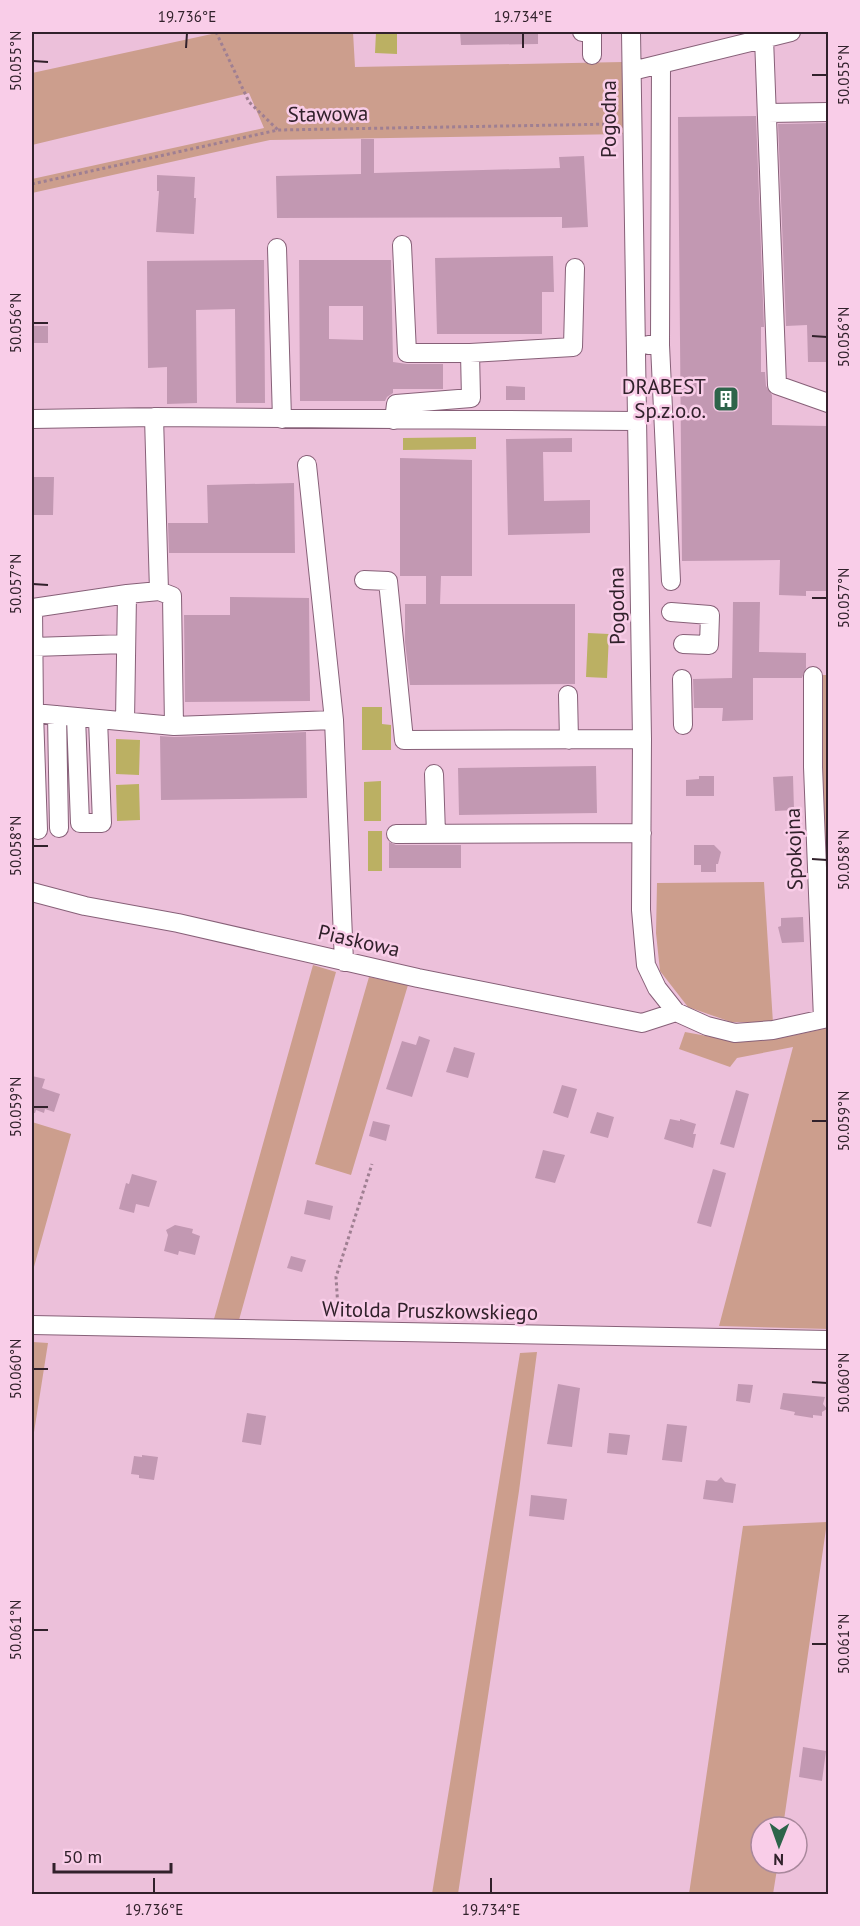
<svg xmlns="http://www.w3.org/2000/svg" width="860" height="1926" viewBox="0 0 860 1926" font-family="'PT Sans',sans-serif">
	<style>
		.green { fill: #cc9e8d }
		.water { fill: #bbb063 }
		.building { fill: #c298b2; fill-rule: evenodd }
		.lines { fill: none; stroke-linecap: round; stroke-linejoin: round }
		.minor-casing { stroke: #876078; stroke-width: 20 }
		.path { stroke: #9f7f92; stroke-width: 3; stroke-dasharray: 3 3; stroke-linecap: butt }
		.minor { stroke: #fff; stroke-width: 18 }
		.ticks { fill: none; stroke: #31212b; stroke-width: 2 }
		.labels { text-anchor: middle; stroke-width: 5; stroke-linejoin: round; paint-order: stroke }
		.street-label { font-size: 21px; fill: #31212b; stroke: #f9cde8 }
		.poi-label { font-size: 21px; fill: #31212b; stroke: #f9cde8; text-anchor: end }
		.neatline { fill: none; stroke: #31212b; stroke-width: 2 }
		.ticks-label { font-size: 15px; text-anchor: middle; fill: #31212b }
	</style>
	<rect width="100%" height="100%" fill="#ecc0da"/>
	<path class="green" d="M221 32H353L355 67 623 62 624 134 270 140 32 193V179L264 128 249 93 32 145V73Z
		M820 675H828V859L819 860Z
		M764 882 773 1023 731 1022 688 1007 660 971 656 933 657 883Z
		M313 965 336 972 239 1320 214 1319Z
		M369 977 408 985 351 1175 315 1164Z
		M828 1028V1329L719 1326 793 1047 737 1058 730 1067 679 1049 685 1032 734 1041 771 1040Z
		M32 1122 71 1134 32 1274Z
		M33 1342 48 1343 32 1445V1352Z
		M537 1352 519 1491 458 1894H432L520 1353Z
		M827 1522 783 1827H761V1863H778L773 1894H689L743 1526Z"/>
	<path class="water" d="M376 32H397V54L375 53Z
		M476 437V449L403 450V438Z
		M588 633 609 634 607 678 586 677Z
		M362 707H382V724L391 725V750H362Z
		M116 739 140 740 139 775 116 774Z
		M381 781V821H364V782Z
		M139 784 140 820 117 821 116 785Z
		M368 831H382V871H368Z"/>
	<path class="building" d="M460 32H538V44L461 45Z
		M756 116 764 327H761V372H765L766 386 772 395V425L828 426V591H806V596L779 595 780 560 682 561 678 117Z
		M828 123V362H808L807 325 786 326 778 124Z
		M361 139H374V173L560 168 559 157 584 156 588 227 562 228V217L277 218 276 176 361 174Z
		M157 175 195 177 194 198H196L194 234 156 232 159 191H157Z
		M553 256 554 292H542V334H437L435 258Z
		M264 260 265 403H236L235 309 196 310 197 403 167 404V367L148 368 147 261Z
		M299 260H391L393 362 407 364H443V389H393V393L387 397 385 401H300ZM329 306H363V340L329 339Z
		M32 326H48V343H32Z
		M506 386 525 387V400H506Z
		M572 438V452H543L544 501 590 500V533L508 535 506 439Z
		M400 458 472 460V576H441L440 604H575V684L410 685 405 642V604H426V576H400Z
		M32 477H54L53 515H32Z
		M294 483 295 553H169L168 523H208L207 485Z
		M230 597 309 598 310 701 185 702 184 615H230Z
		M733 602H760L759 652 806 653V668L802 678H753V720L722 721 723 708H694L693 679 732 678Z
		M306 732 307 798 161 800 160 736 174 737Z
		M596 766 597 813 459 815 458 768Z
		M699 776H714V796H686V780L699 779Z
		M793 776 794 810 775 811 773 777Z
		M389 842 396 845H461V868H389Z
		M694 845H714L721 852 718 864H716V872H701V865H694Z
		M803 917 804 942 782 943 778 927 781 926V918Z
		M419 1036 430 1040 412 1097 386 1089 402 1041 416 1045Z
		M454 1047 475 1053 468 1078 446 1072Z
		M32 1076 45 1079 42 1088 60 1094 54 1112 45 1109 44 1113 36 1110 35 1113H32Z
		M562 1085 577 1089 568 1118 553 1113Z
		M736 1090 749 1094 734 1148 720 1144Z
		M597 1112 614 1117 608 1138 590 1133Z
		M670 1119 680 1121V1119L696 1124 693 1134H696L693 1148 664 1139Z
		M373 1121 390 1125 386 1141 369 1136Z
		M543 1150 565 1155 555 1183 535 1178Z
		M713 1169 726 1173 711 1227 697 1223Z
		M132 1174 157 1181 149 1207 136 1204 134 1213 119 1209 126 1183 129 1184Z
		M307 1200 333 1206 330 1220 304 1214Z
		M175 1225 193 1229 192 1233 200 1236 195 1255 179 1251 178 1255 164 1251 168 1235 166 1230Z
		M291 1256 306 1260 302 1272 287 1268Z
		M558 1384 580 1388 572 1447 547 1444Z
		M738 1384 753 1385 750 1403 736 1401Z
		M783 1393 825 1397 823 1404 827 1409 822 1412V1416L813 1415V1418L794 1415 795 1412 780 1409Z
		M247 1413 266 1416 261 1445 242 1442Z
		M667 1424 687 1426 682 1462 662 1460Z
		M609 1433 630 1435 627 1455 607 1453Z
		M142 1455 158 1457 154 1480 139 1478V1475L131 1474 134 1456 142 1457Z
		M721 1477 725 1482 736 1484 733 1503 703 1499 706 1480 717 1481Z
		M531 1495 567 1499 564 1520 529 1516Z
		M803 1747 826 1751 822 1781 799 1777Z"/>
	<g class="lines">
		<g class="minor-casing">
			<path id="minor" d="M582 32H592V55
				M631 32 642 739 641 910 646 965 657 988 676 1012 707 1026 735 1033 773 1030 828 1018
				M764 38 777 385 828 403
				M632 71 791 32
				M768 113 828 112
				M277 248 282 419
				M648 345H660L671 581
				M660 345 661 64
				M470 353 573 347 575 268
				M154 417 159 591 172 596 174 726
				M32 419 154 417 636 421
				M394 420 396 404 471 398 470 353H407L402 245
				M364 580 388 581 404 740 642 739
				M32 608H33L34 713 174 726 334 720 307 465
				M33 608 127 594
				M671 612 710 615 709 645 683 644
				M33 647 126 644
				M813 676V767L823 1019
				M682 679 683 725
				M568 695 569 740
				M34 713 38 830
				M57 715 59 828
				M76 717 80 823H102L98 719
				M334 720 344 962
				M125 721 127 594 159 591
				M434 774 436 834
				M396 834 642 833
				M32 892 85 906 178 923 418 978 642 1023 676 1012
				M32 1325 828 1340"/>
		</g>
		<path class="path" d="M216 32 249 102 278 130
			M32 184 278 130 617 124
			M336 1315 338 1308 336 1277 372 1164"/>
		<use href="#minor" class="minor"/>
	</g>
	<path class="ticks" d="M186 48 187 33M523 48V33M33 61 48 62M812 75H827M33 323H48M812 336 827 337M33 584 48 585M812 598H827M33 846H48M812 859 827 860M33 1107H48M812 1121H827M33 1369H48M812 1382 827 1383M33 1630H48M812 1644H827M154 1893V1878M491 1893V1878"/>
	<defs>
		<g id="building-square" transform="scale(1.35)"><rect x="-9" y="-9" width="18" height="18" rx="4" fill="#2d644a" stroke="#f9cde8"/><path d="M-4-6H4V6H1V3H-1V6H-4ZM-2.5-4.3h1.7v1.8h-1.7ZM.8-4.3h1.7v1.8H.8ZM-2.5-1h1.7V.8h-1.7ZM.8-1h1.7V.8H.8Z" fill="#fff"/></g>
	</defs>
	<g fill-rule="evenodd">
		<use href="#building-square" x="726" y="399"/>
	</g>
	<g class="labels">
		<g class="street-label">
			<text transform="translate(328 114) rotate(-1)" y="7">Stawowa</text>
			<text transform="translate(609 119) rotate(-90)" y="7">Pogodna</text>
			<text transform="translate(617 606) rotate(-91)" y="7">Pogodna</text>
			<text transform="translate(794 849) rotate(-92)" y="7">Spokojna</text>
			<text transform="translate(359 941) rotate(13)" y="7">Piaskowa</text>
			<text transform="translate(430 1311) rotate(1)" y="7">Witolda Pruszkowskiego</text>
		</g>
		<g class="poi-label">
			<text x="706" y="394">DRABEST<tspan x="706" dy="24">Sp.z.o.o.</tspan></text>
		</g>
	</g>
	<rect width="860" height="1926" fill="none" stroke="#f9cde8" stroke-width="66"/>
	<g transform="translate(779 1845) rotate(181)"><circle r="28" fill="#f9cde8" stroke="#a9889c" stroke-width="1.5"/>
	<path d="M0-4.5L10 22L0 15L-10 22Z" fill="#2d644a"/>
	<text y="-9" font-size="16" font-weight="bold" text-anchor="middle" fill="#31212b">N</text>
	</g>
	<path d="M54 1863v9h117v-9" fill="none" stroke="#31212b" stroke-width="3"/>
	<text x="63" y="1863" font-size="18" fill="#31212b" stroke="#f9cde8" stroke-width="4.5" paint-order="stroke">50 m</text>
	<rect x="33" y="33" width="794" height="1860" class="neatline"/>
	<g class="ticks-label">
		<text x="187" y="22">19.736°E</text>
		<text x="523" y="22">19.734°E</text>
		<text transform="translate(16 61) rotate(-90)" y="5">50.055°N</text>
		<text transform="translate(844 75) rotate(-90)" y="5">50.055°N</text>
		<text transform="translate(16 323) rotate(-90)" y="5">50.056°N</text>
		<text transform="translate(844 337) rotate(-90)" y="5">50.056°N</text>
		<text transform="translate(16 584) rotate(-90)" y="5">50.057°N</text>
		<text transform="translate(844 598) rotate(-90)" y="5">50.057°N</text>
		<text transform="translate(16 846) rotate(-90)" y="5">50.058°N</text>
		<text transform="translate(844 860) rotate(-90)" y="5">50.058°N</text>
		<text transform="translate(16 1107) rotate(-90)" y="5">50.059°N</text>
		<text transform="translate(844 1121) rotate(-90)" y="5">50.059°N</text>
		<text transform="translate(16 1369) rotate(-90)" y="5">50.060°N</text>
		<text transform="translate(844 1383) rotate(-90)" y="5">50.060°N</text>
		<text transform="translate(16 1630) rotate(-90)" y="5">50.061°N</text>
		<text transform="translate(844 1644) rotate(-90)" y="5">50.061°N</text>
		<text x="154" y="1915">19.736°E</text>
		<text x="491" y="1915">19.734°E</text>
	</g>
</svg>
